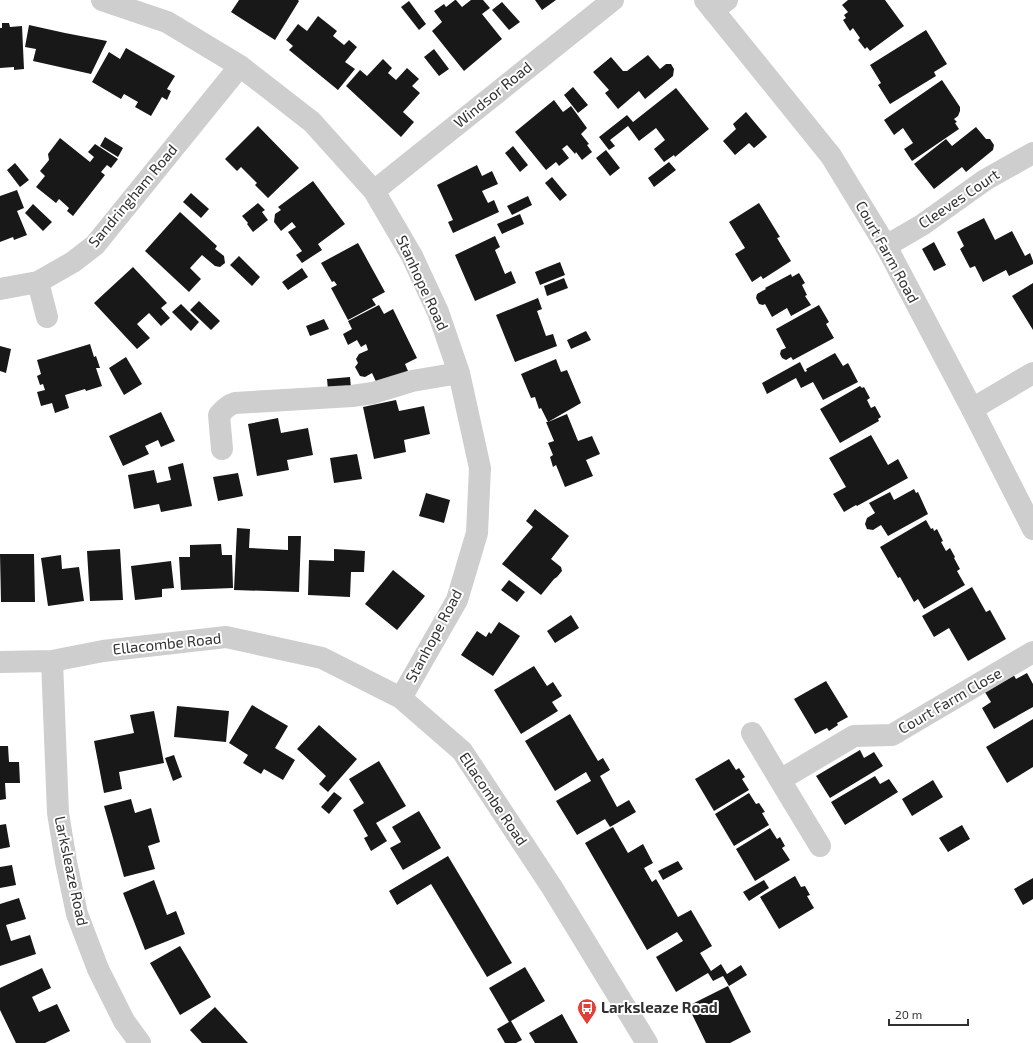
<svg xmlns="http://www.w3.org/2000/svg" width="1033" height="1043" viewBox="0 0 1033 1043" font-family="'Exo 2',sans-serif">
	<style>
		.building { fill: #181818 }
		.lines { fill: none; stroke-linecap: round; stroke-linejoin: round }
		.minor { stroke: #cecece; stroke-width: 22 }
		.tertiary { stroke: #cecece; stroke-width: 22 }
		.labels { text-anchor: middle; stroke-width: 4; stroke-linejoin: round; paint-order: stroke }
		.street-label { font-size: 15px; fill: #313131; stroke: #fff }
		.poi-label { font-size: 15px; font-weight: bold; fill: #313131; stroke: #fff; text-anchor: start }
	</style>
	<rect width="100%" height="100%" fill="#fff"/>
	<path class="building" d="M239 0H298L299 1 275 40 231 12Z
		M455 0H456L462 7 471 0H483L490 8 482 14 502 39 464 71 432 31 442 22 434 11 444 4 446 7Z
		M535 0H556L542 10Z
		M848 0H885L904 26 870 51 867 47 865 49 858 40 860 38 853 28 850 31 843 20 846 18 844 15 848 12 842 5Z
		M409 1 426 24 419 30 401 7Z
		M502 2 520 22 509 30 492 10Z
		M318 16 337 31 333 36 344 45 349 40 357 47 345 62 355 69 338 90 289 50 293 46 286 40 298 24 307 31Z
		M2 23H9L10 27 22 26 24 69 14 70V67L0 68V28H2Z
		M29 25 65 33 107 41 91 74 33 61 36 49 25 47Z
		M926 30 947 64 934 72 936 76 890 104 878 85 881 83 870 65Z
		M126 48 175 76 167 89 171 91 167 100 162 97 151 116 135 107 138 102 124 94 121 99 92 82 109 52 120 59Z
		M434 49 449 69 439 76 424 57Z
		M648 55 660 69 666 64H671L674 69 673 76 645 99 639 91 618 109 605 93 609 90 593 72 611 57 623 71H627Z
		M383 59 392 68 388 73 396 80 407 68 419 79 412 86 420 93 403 112 414 122 401 137 346 86 360 70 367 76Z
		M942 80 960 107V111L958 116 954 119 957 122 955 123 959 129 912 161 904 149 913 143 903 128 894 135 884 120Z
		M573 87 588 105 578 113 564 95Z
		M676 88 709 129 675 157 674 155 664 162 654 149 665 140 656 128 639 141 628 126 610 140 615 146 609 150 599 137 627 115 633 122Z
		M554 100 563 112 571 106 587 128 581 134 589 144 587 145 592 152 582 160 576 152 575 154 567 145 562 149 569 158 559 166 556 162 546 170 515 132Z
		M746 112 767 137 754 148 749 143 735 155 723 141 736 129 733 124Z
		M258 126 299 168 268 198 255 185 257 183 241 167 237 171 225 159Z
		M976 127 986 139H990L994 145 993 150 966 172 962 167 934 189 914 164 946 139 952 146Z
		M105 137 123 148 118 157 100 146Z
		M60 138 90 162 94 157 88 152 95 144 118 159 111 168 107 165 101 172 105 175 73 216 67 211 69 208 59 199 56 203 36 187 45 176 40 171 49 160 48 154Z
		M513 146 528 165 520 172 505 153Z
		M606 150 620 168 610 176 596 158Z
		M669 162 676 170 654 187 648 178Z
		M15 163 29 180 20 187 7 170Z
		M477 165 482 176 492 171 498 184 482 191 488 203 494 200 499 212 453 233 448 222 453 220 437 185Z
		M552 177 567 195 560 201 545 183Z
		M313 181 345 224 318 244 322 250 302 263 296 255 302 251 288 232 296 227 292 222 281 231 274 222 275 214 281 210 278 207Z
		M17 190 24 208 17 211 27 235 14 240 13 237 0 242V196Z
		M191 193 209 209 201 218 183 202Z
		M528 196 532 205 512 215 507 206Z
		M258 203 265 210 262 212 268 220 253 232 247 224 248 223 242 216Z
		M759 203 780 237 777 238 791 261 763 279 761 276 752 282 735 254 745 248 729 222Z
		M33 204 52 222 43 231 25 213Z
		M180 212 217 246 215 249 224 256 225 263 220 267 215 266 202 255 190 268 201 279 189 292 145 251Z
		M520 214 524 224 502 234 497 224Z
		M984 218 995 240 1012 231 1025 256 1030 253 1033 261V264L1009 276 1006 270 983 282 975 266 970 268 960 249 964 246 957 232Z
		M495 236 500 247 495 250 505 274 511 271 516 283 475 301 455 255Z
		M934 242 946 265 934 271 922 249Z
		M358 243 385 292 372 299 376 305 348 320 331 288 337 285 334 281 332 282 321 263Z
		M239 256 260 277 252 286 230 265Z
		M560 262 565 275 540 285 535 272Z
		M133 267 167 303 161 308 170 318 161 326 149 313 137 324 150 338 137 349 94 303Z
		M302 268 308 277 288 290 282 282Z
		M799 273 805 283 802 285 807 295 805 296 811 305 791 316 787 308 772 317 765 304 763 305 759 304 756 298 757 294 766 289 765 288 791 274 792 277Z
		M564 278 568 288 547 296 544 286Z
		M1033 283V330L1012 296Z
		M538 298 542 309 537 311 546 336 553 334 557 346 515 362 496 315Z
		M199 301 220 321 211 330 190 310Z
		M181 304 199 322 191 331 172 312Z
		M379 305 384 314 393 309 417 358 405 364 408 371 378 386 372 373 365 377 360 376 355 367 358 363 356 359 359 354 368 350 366 344 361 347 357 340 348 345 343 334 352 329 348 321Z
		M819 305 829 322 826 324 834 338 793 360 791 357 786 360 782 358 780 354 781 350 786 348 776 329Z
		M324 319 329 329 310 336 306 326Z
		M586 331 591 340 571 349 567 340Z
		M90 344 94 357 96 356 100 368H96L102 386 86 391 85 389 65 395 69 408 55 413 52 403 41 406 37 392 45 390 43 384 40 385 37 376 41 374 37 360Z
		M0 346 11 349 6 373 0 371Z
		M835 353 843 366 848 363 858 382 823 400 813 382 801 388 796 378 767 394 762 383 800 362 805 372 807 371 806 369Z
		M126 357 142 384 124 395 109 368Z
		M556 359 561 372 567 370 581 403 548 422 567 414 578 441 592 436 600 454 586 460 593 476 565 487 556 465 553 467 550 457 553 455 548 443 554 441 546 422H548L541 408 539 409 535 397 531 398 521 374Z
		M350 377 351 388 328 390 327 379Z
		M860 386 862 388 864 387 870 398 867 400 871 408 875 406 881 417 878 419 879 421 840 443 820 409Z
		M396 400 399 411 424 406 430 434 404 440 406 452 374 459 363 407Z
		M161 412 175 441 161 447 158 440 145 446 149 454 123 466 109 436Z
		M278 418 281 433 308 428 313 455 287 460 289 470 257 476 248 424Z
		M871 435 888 465 898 459 908 478 857 506 856 505 844 512 833 494 846 487 829 458Z
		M357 454 362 479 334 483 330 458Z
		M183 463 192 506 161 512 159 504 134 509 128 475 154 470 157 483 171 480 168 467Z
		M238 473 243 496 218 501 213 477Z
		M914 489 916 493 918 492 928 514 888 536 881 525 873 530 867 529 865 524 867 518 875 513 869 503 890 492 894 500Z
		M426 493 450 500 444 523 419 516Z
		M535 509 569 536 551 559 561 567 562 571 557 577 554 579 541 595 502 564 533 527 526 521Z
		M926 520 931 529 933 528 934 531 937 529 943 541 941 542 946 551 950 548 955 557 954 558 960 569 957 571 965 585 924 609 918 599 914 602 900 577 898 578 880 547Z
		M237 528 250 529 249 548 288 550V536H301L299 592 234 590Z
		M221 544 222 555H232L233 588 181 590 179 557H190V545Z
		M120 549 123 600 90 601 87 551Z
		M334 549 365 551 364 572H351L350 597 308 595 309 560 334 561Z
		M0 554H34L35 602H1Z
		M61 555 62 569 79 567 84 601 48 606 41 558Z
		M171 561 174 588 162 589V597L135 600 131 566Z
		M393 570 425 596 397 630 365 604Z
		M509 580 525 592 517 602 501 590Z
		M972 587 986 612 990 610 1006 639 968 661 949 628 934 637 922 616Z
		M571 615 579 628 555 643 547 631Z
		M499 622 520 636 493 676 461 655 477 631 486 637 489 632 491 634Z
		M534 666 547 686 553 682 562 696 552 702 558 711 521 734 494 690Z
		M1012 672 1016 679 1027 673 1033 684V707L994 729 982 708 991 702 983 689Z
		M826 681 848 717 837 723 838 725 829 731 827 728 815 734 794 699Z
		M252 705 288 726 275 748 295 760 283 780 264 769 261 774 243 763 248 755 229 743Z
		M177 706 229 711 226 742 174 737Z
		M154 711 164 763 119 772 122 789 104 793 94 741 134 733 130 715Z
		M570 714 598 761 603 758 610 770 600 776 617 807 629 800 636 812 610 827 605 819 577 835 556 801 591 781 586 772 555 791 525 741Z
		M1033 719V767L1007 783 986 747Z
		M319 725 357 759 328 792 319 784 326 776 297 749Z
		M0 746H8L9 762H19L20 783H5L6 799 0 800Z
		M860 750 864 758 874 752 883 766 830 798 816 776Z
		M174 755 182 777 173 781 165 758Z
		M729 759 736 770 739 768 745 777 742 779 749 790 714 811 695 779Z
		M379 761 406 806 376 823 387 841 371 851 364 838 368 836 353 810 364 803 349 779Z
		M875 776 880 784 889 779 898 792 845 825 831 802Z
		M933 780 943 797 912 816 902 799Z
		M334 792 342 798 329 814 321 807Z
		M749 793 756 804 759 803 765 812 762 813 769 825 734 846 715 814Z
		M131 799 135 813 151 808 160 842 148 846 155 869 124 877 104 806Z
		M419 811 441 848 403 870 390 848 401 842 392 827Z
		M6 824 10 847 0 849V825Z
		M962 825 970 839 948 852 939 838Z
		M613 827 628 853 643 844 653 863 644 868 652 882 656 879 678 917 691 910 712 946 700 953 711 971 721 964 727 974 741 965 747 975 729 986 723 976 713 981 708 973 676 992 656 957 683 941 677 932 647 950 585 843Z
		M770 828 777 839 780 837 785 846 782 848 790 860 755 881 736 849Z
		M448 856 512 963 487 977 431 884 397 905 389 891Z
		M678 861 683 869 663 880 658 871Z
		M12 865 16 885 0 888V867Z
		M795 876 801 887 805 886 810 895 807 896 814 908 779 929 760 897Z
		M1033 878V899L1023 905 1014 889Z
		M154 880 167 915 176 911 185 934 145 950 123 893Z
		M764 880 769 888 749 901 743 892Z
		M19 898 26 919 6 925 11 941 30 935 36 954 0 966V904Z
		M180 946 211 997 180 1015 150 963Z
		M525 967 545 1001 511 1021 522 1040 516 1043H505L497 1029 509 1022 489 988Z
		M42 968 51 988 32 997 39 1012 57 1004 70 1031 45 1043H16L0 1010V988Z
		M728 986 751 1032 730 1043H706L688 1006Z
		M215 1007 248 1043H202L190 1030Z
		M562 1014 578 1043H535L529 1033Z"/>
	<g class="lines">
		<path class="minor" d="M102 0 167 22 240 66 312 122 374 191 412 256 438 312 459 373 480 468 477 533 457 600 401 698
			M713 10 727 0
			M374 191 613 0
			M886 246 922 225 985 180 1033 153
			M38 282 47 317
			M0 289 38 282 73 262 95 245 240 66
			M972 409 1033 373
			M222 449 219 415C224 409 228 405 235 403L352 396 373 393 412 381 459 373
			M52 661 58 813 66 862 77 914 98 969 124 1021 140 1043
			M0 662 52 661 103 651 226 637 322 658 401 698 462 751 553 889 647 1043
			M752 733 780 780
			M820 846 780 780 854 736 892 735 1033 652"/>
		<path class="tertiary" d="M705 0 831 156 886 246 972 409 1033 529"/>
	</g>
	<defs>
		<g id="bus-pin" transform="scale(1)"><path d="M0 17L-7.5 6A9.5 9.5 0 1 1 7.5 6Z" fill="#e13f3a" stroke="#fff"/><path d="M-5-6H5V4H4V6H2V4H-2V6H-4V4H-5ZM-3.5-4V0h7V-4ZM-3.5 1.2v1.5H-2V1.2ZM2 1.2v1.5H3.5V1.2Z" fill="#fff"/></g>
	</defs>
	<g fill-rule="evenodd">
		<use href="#bus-pin" x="587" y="1008"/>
	</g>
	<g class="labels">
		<g class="street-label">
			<text transform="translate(493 95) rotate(-39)" y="5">Windsor Road</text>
			<text transform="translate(133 196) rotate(-50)" y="5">Sandringham Road</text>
			<text transform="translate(959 199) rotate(-34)" y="5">Cleeves Court</text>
			<text transform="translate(887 252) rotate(61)" y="5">Court Farm Road</text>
			<text transform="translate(422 283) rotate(65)" y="5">Stanhope Road</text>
			<text transform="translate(434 636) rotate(-62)" y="5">Stanhope Road</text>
			<text transform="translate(167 644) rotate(-6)" y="5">Ellacombe Road</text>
			<text transform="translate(950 701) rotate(-30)" y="5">Court Farm Close</text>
			<text transform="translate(493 799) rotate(56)" y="5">Ellacombe Road</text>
			<text transform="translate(71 871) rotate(78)" y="5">Larksleaze Road</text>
		</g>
		<g class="poi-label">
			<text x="601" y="1013">Larksleaze Road</text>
		</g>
	</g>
	<path d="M889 1019v6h79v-6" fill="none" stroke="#313131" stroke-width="2"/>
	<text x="895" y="1019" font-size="12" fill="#313131" stroke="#ffffff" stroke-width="3" paint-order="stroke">20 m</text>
</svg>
